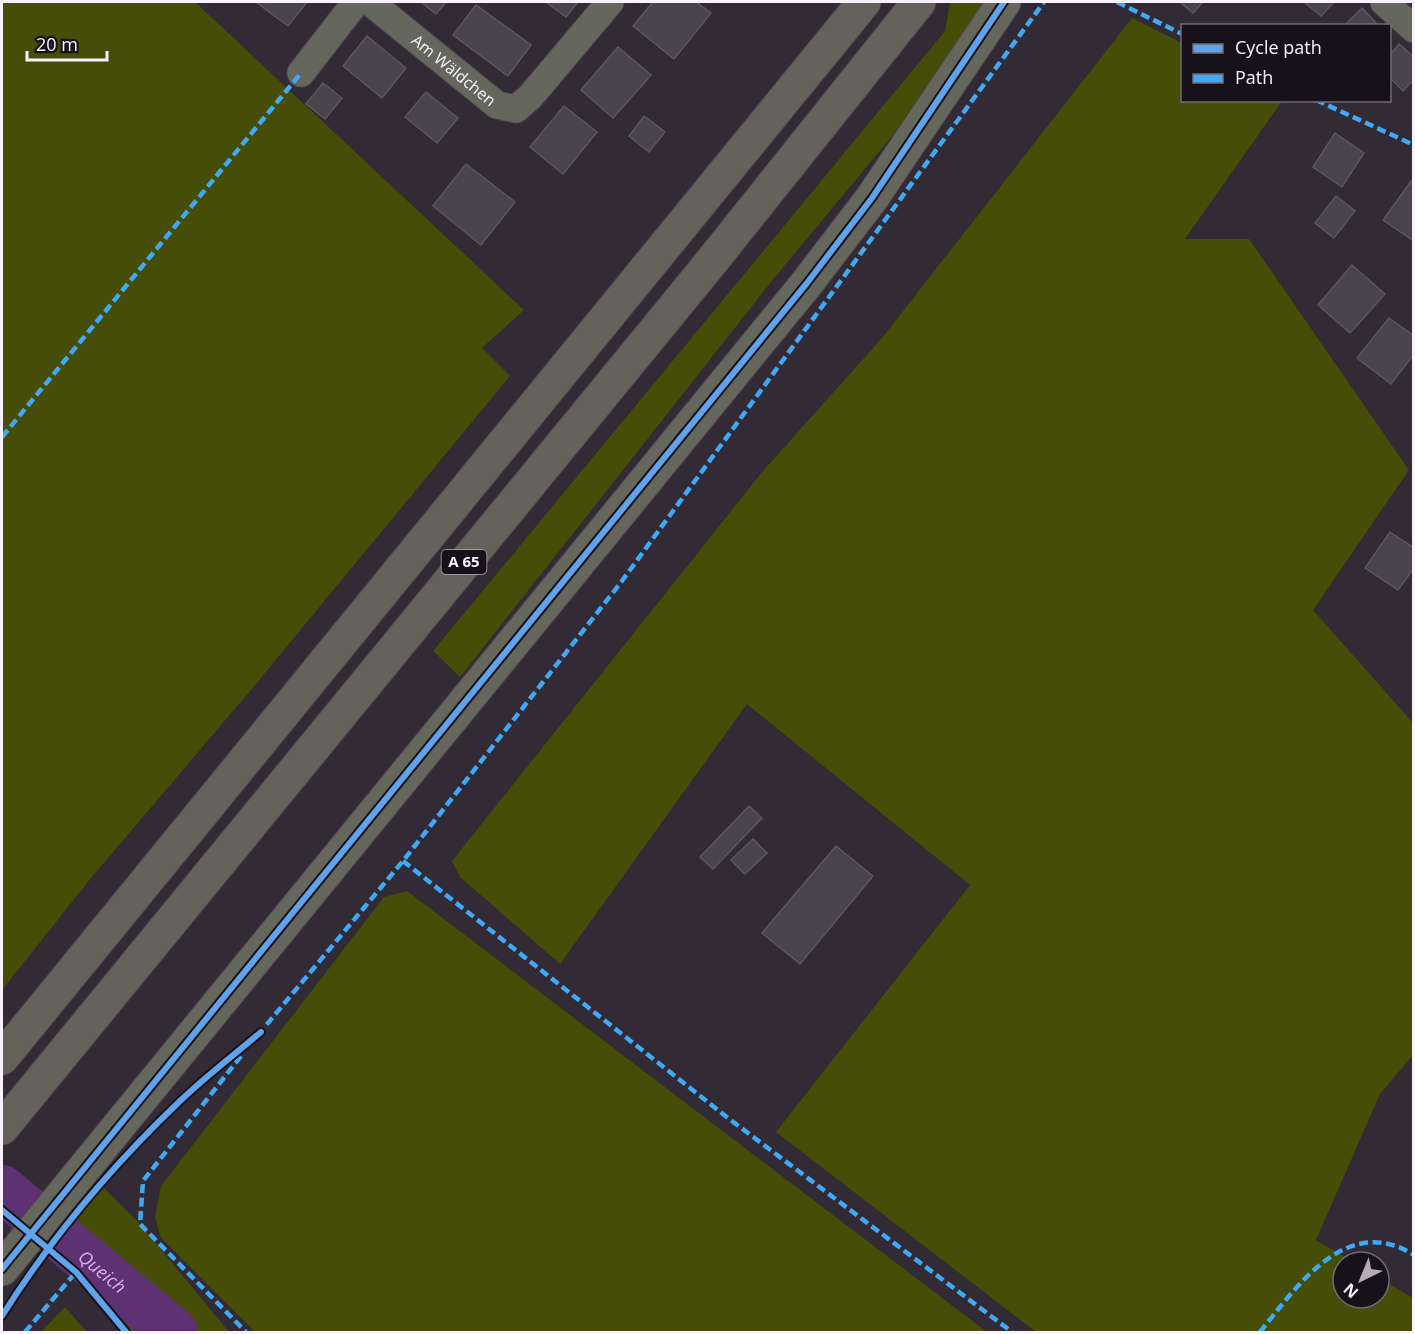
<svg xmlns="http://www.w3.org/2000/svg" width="1415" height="1334" viewBox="0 0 1415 1334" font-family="'Open Sans',sans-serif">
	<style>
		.green { fill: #464d07 }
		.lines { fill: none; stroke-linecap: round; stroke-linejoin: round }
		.river { stroke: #5d3172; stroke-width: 48 }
		.building { fill: #49434c; stroke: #5c565f; stroke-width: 1.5 }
		.minor-casing { stroke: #4d4750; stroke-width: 29 }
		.tertiary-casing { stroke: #4d4750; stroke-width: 35 }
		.motorway-casing { stroke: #4d4750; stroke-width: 35 }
		.minor { stroke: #65665c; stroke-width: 27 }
		.tertiary { stroke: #65665c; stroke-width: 33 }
		.motorway { stroke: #65625c; stroke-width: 33 }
		.quiet { stroke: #3fa9f5; stroke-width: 4.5; stroke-dasharray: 9 4.5; stroke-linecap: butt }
		.cycleway-casing { stroke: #17111a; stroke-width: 10 }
		.cycleway { stroke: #60a3ed; stroke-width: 6 }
		.labels { text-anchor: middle; stroke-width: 4.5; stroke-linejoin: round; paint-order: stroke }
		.shield { fill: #17111a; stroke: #b6aeba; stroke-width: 1.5 }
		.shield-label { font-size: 15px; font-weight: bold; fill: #faf1ff }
		.street-label { font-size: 16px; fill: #faf1ff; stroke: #17111a }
		.water-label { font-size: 18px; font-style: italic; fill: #e0adfc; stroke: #17111a }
	</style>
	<rect width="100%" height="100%" fill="#322a35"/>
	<path class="green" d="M2 2H195L524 310 482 348 510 376 251 690 91 878 2 990Z
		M950 2H984L893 135 775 277 460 677 433 651 945 31Z
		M1132 18 1182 43V100L1282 101 1185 239H1249L1409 470 1313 610 1414 724 1413 1055 1380 1094 1316 1240 1353 1262H1343V1298H1379V1278L1413 1298V1332H1036L776 1132 970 885 747 704 560 964 460 877 452 861 763 471 882 338Z
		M407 891 987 1332H255L161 1238 155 1217 161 1186 384 897Z
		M101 1185 140 1224 229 1332H126L76 1272 50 1251Z
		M65 1307 87 1332H41Z"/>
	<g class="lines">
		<path class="river" id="s1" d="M2 1189 174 1332"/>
	</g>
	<path class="building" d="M256 2H307L288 26Z
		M421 2H446L436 14Z
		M546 2H578L566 17Z
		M653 2H696L711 13 674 59 633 26Z
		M1180 2H1203L1193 13Z
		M1304 2H1334L1321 16Z
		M476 5 531 45 508 76 453 35Z
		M1362 8 1379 26H1344Z
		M367 36 406 68 382 98 343 66Z
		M1399 44 1414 57V79L1403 91 1390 78V55Z
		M618 47 651 75 613 118 581 90Z
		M323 83 342 98 325 119 306 104Z
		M426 92 458 118 437 143 405 117Z
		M564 106 597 132 563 174 530 147Z
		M644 116 665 132 649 152 629 136Z
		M1335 133 1364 153 1342 187 1313 167Z
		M466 164 515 202 481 245 433 206Z
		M1414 177V241L1383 220Z
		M1336 196 1355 211 1334 238 1315 223Z
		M1352 265 1385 294 1350 333 1318 305Z
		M1389 318 1414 336V354L1391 384 1357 358Z
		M1390 532 1414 548V568L1398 590 1365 568Z
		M749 806 762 818 713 869 700 857Z
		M753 839 767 853 745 874 731 860Z
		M836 846 873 876 800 964 762 933Z"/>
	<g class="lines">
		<g class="minor-casing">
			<g id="minor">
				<path id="s2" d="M370 2 497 105 516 109 530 97 610 2"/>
				<path d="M1384 2 1414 29"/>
				<path d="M301 73 356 2"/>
			</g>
		</g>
		<g class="tertiary-casing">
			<path id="tertiary" d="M2 1269 807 283 872 198 1004 2"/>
		</g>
		<g class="motorway-casing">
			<path id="motorway" d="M2 1058 864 2
				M2 1128 708 266 919 2"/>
		</g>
		<use href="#minor" class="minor"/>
		<use href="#tertiary" class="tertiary"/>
		<use href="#motorway" class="motorway"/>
		<path class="quiet" d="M1117 2 1182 34
			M1316 100 1414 145
			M2 437 301 73
			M403 861 728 1118 1012 1332
			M258 1035 403 861 622 581 1044 2
			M241 1056 143 1181 140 1224 246 1332
			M25 1332 76 1272
			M1260 1332C1296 1288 1346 1212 1414 1255"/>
		<g class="cycleway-casing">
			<path id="cycleway" d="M2 1210 76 1272 126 1332
				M2 1269 807 283 872 198 1004 2
				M2 1316C51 1238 113 1165 180 1101 206 1076 234 1055 261 1032"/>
		</g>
		<use href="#cycleway" class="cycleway"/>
	</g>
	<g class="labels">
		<rect class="shield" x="441.5" y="550" width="45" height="24" rx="4.5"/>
		<g class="shield-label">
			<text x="464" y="567">A 65</text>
		</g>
		<g class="street-label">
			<text dy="6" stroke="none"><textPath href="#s2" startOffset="108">Am Wäldchen</textPath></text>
		</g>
		<g class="water-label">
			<text dy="6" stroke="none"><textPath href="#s1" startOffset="130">Queich</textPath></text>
		</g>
	</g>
	<rect width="1415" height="1334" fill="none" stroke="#faf1ff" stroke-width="6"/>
	<rect x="1181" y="24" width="210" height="78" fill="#17111a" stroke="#726b76" stroke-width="1.5"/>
	<rect x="1193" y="44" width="30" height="9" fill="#60a3ed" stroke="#726b76" stroke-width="1.5"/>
	<text x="1235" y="54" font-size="18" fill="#faf1ff">Cycle path</text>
	<rect x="1193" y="74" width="30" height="9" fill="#3fa9f5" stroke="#726b76" stroke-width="1.5"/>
	<text x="1235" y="84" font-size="18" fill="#faf1ff">Path</text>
	<g transform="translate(1361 1280) rotate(223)"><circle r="28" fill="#17111a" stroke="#726b76" stroke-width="1.5"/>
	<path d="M0-4.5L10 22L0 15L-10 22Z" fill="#b4abb8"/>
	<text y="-9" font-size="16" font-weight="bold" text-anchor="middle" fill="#faf1ff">N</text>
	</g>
	<path d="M27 51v9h80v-9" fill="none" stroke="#faf1ff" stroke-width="3"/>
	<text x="36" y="51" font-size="18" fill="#faf1ff" stroke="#17111a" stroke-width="4.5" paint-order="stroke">20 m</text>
</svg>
